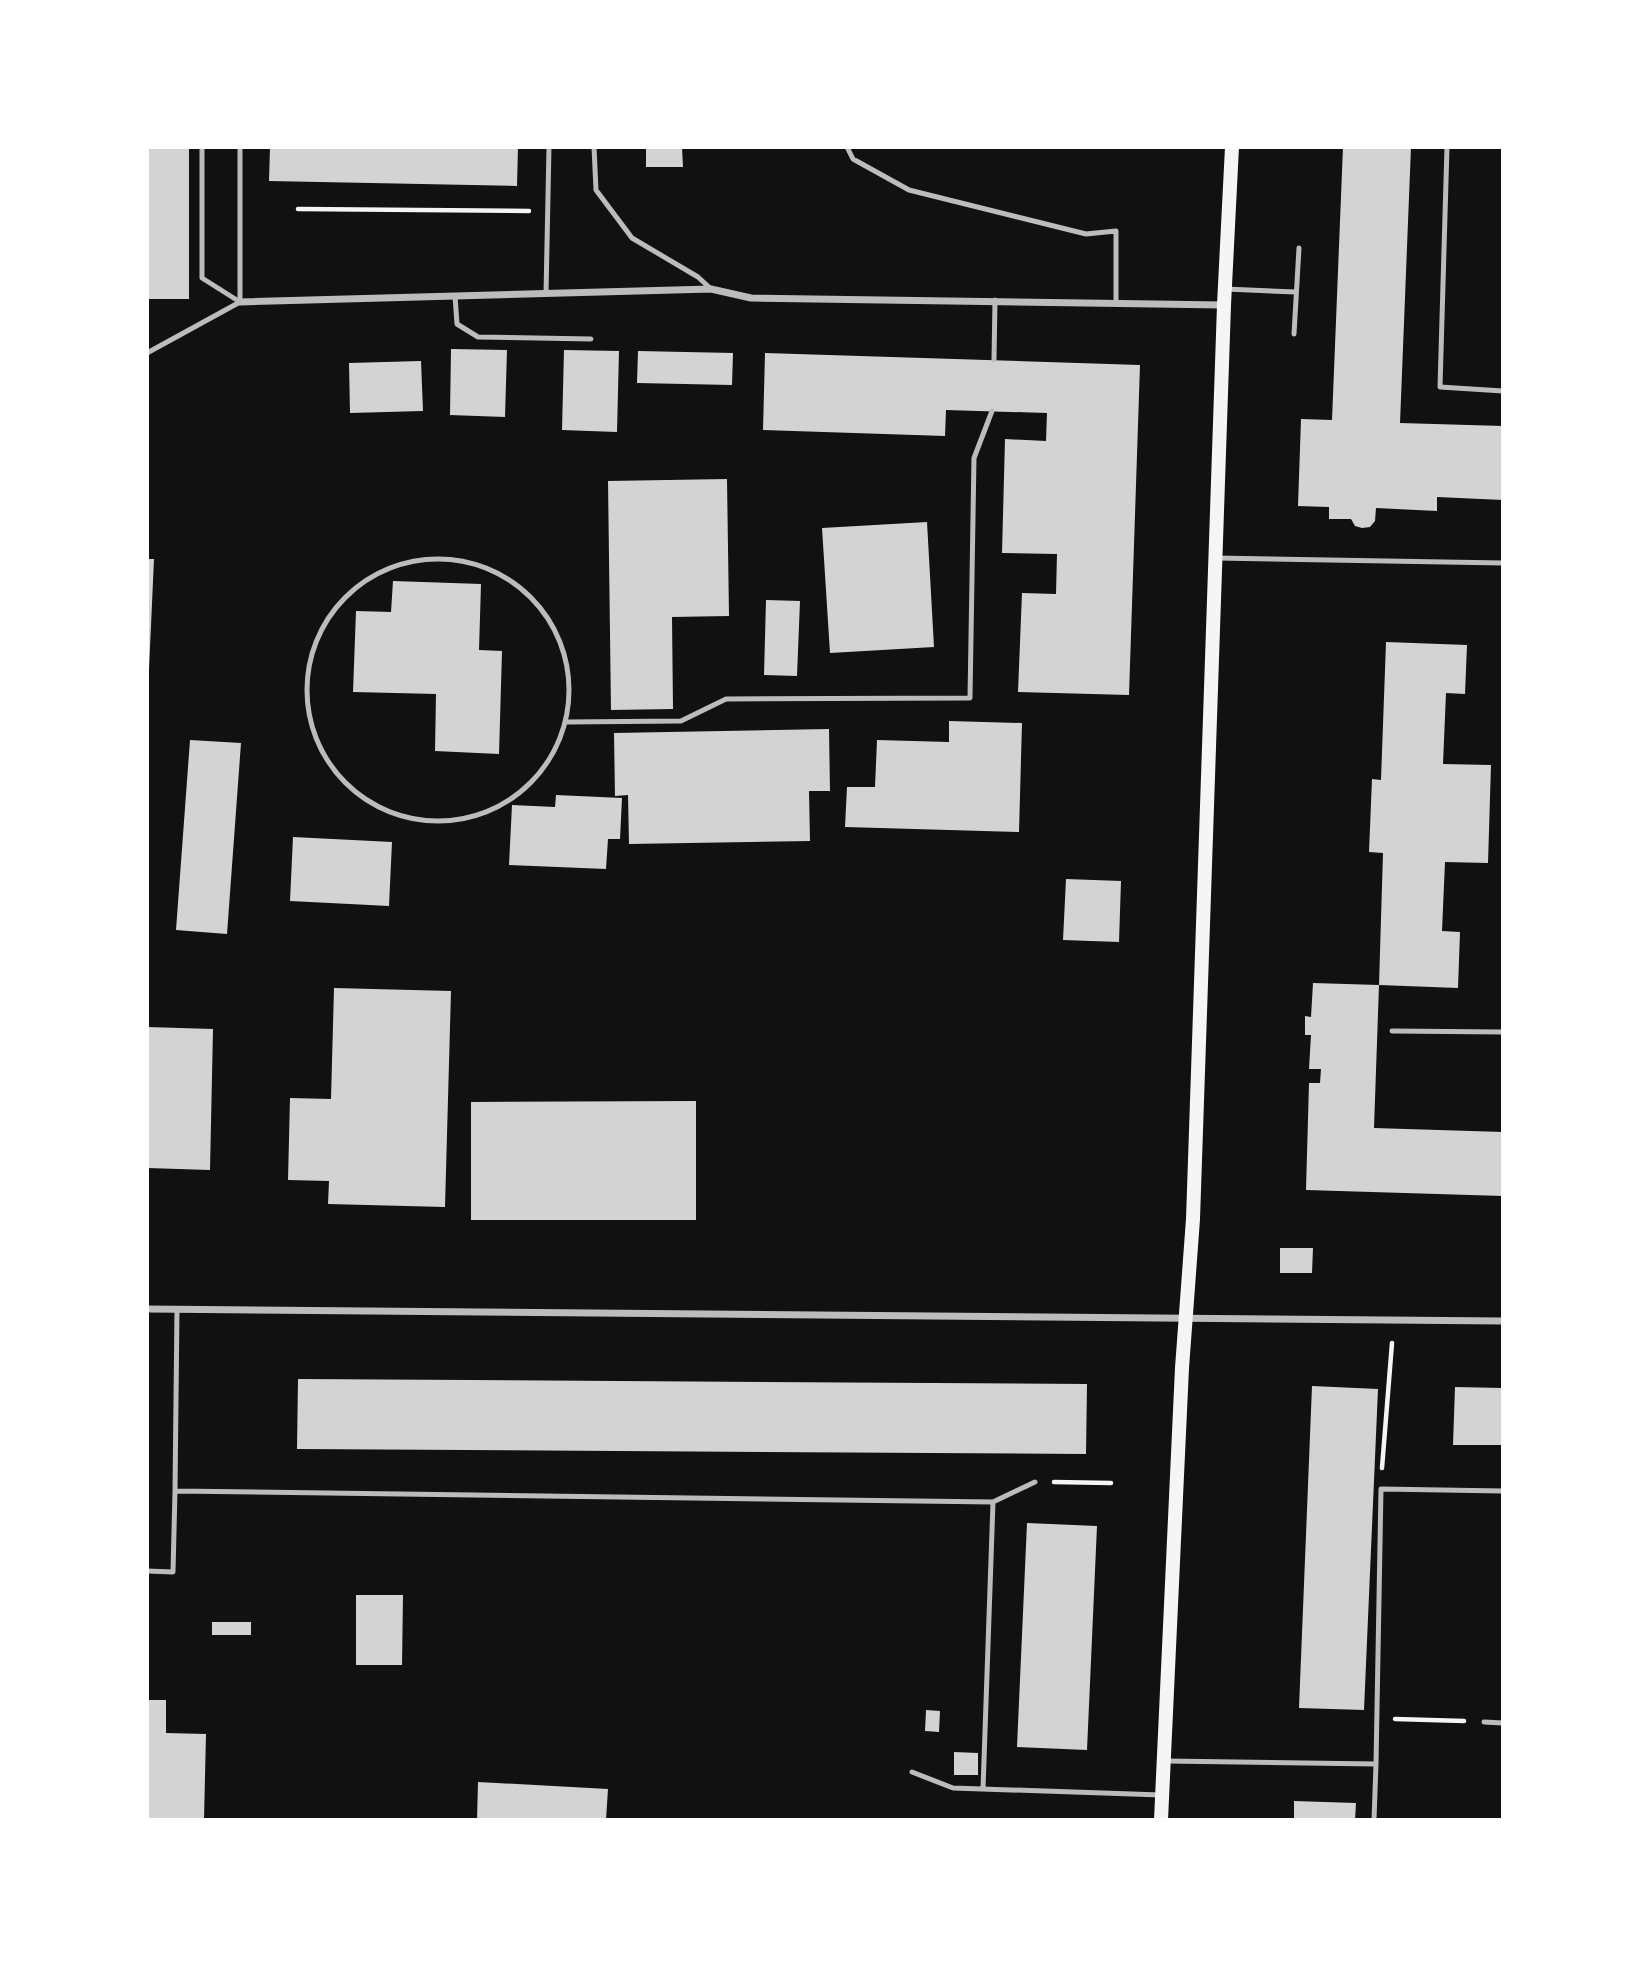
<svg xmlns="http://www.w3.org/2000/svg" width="1650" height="1967" viewBox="0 0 1650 1967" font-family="Inter,sans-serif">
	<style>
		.building { fill: #d3d3d3 }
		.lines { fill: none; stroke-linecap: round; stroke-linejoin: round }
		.path { stroke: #f5f5f5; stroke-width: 4.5 }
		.service { stroke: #bcbcbc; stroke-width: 5 }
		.minor { stroke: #bcbcbc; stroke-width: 7 }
		.secondary { stroke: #f5f5f5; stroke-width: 14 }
	</style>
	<rect width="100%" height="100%" fill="#111"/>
	<path class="building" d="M147 147H189V299H147Z
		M270 147H518L517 186 269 181Z
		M646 147H682L683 167H646Z
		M1343 147H1411L1400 423 1503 426V500L1437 497V511L1376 508 1375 521 1370 527 1362 528 1355 526 1351 519H1329V507L1298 506 1301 419 1332 420Z
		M451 349 507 350 505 417 450 415Z
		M564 350 619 351 617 432 562 430Z
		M638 351 733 353 732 385 637 383Z
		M765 353 1140 365 1129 695 1018 692 1022 593 1056 594 1057 554 1002 553 1005 439 1046 441 1047 413 946 410 945 436 763 430Z
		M421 361 423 411 350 413 349 363Z
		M727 479 729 616 672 617 673 709 611 710 608 481Z
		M927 522 934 647 830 653 822 528Z
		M147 559H154L149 670H147Z
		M393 581 481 584 479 650 502 651 499 754 435 751 436 694 353 692 356 611 391 612Z
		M766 600 800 601 797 676 764 675Z
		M1386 642 1467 645 1465 694 1446 693 1443 764 1491 765 1488 863 1445 862 1442 931 1460 932 1458 988 1379 985 1383 853 1369 852 1372 779 1381 780Z
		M949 721 1022 723 1019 832 845 827 847 787H875L877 740 949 742Z
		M829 729 830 791H809L810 841 629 844 628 795 615 796 614 733Z
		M190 740 241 743 227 934 176 930Z
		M556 795 622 798 620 839H608L606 869 509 865 512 805 555 807Z
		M293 837 392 842 389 906 290 901Z
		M1066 879 1121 881 1119 942 1063 940Z
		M1313 983 1379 985 1374 1128 1503 1132V1196L1306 1190 1309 1083H1320L1321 1069H1309L1311 1035H1305V1016L1311 1017Z
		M334 988 451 991 445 1207 328 1204 329 1181 288 1180 290 1098 331 1099Z
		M147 1027 213 1029 210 1170 147 1168Z
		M696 1101V1220H471V1102Z
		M1280 1248H1313L1312 1273H1280Z
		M298 1379 1087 1384 1086 1454 297 1449Z
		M1312 1386 1378 1389 1364 1710 1299 1708Z
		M1455 1387 1503 1388V1445H1453Z
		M1027 1523 1097 1526 1087 1750 1017 1747Z
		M356 1595H403L402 1665H356Z
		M212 1622H251V1635H212Z
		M147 1700H166V1733L206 1734 204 1820H147Z
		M926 1710 940 1711 939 1732 925 1731Z
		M954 1752 978 1753V1775H954Z
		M478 1782 608 1789 606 1820H477Z
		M1294 1801 1356 1803 1355 1820H1294Z"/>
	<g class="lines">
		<path class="path" d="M298 209 529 211
			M1382 1468 1392 1343
			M1054 1482 1111 1483
			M1395 1719 1464 1721"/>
		<path class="service" d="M202 147V278L240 302
			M240 147V302
			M594 147 596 190 632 238 698 277 711 289
			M847 147 853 159 909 190 1086 234 1116 231V302
			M1447 147 1440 387 1503 391
			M1225 289 1296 292
			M546 294 549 147
			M455 296 457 324 478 337 591 339
			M1294 334 1299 248
			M147 353 240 302
			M994 360 995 300
			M1216 558 1503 563
			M307 690a131 131 0 1 1 262 0a131 131 0 1 1-262 0Z
			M567 722 681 721 726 699 970 698 974 458 992 411
			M1392 1031 1503 1032
			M177 1309 175 1491 993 1502 1035 1482
			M147 1571 173 1572 175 1491
			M1484 1722 1503 1723
			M1167 1761 1376 1764 1381 1489 1503 1491
			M912 1772 953 1788 1161 1795
			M983 1789 993 1502
			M1374 1820 1376 1764"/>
		<path class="minor" d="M240 302 711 289 751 298 1223 305
			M147 1309 1503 1321"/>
		<path class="secondary" d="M1161 1820 1182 1368 1193 1219 1224 305 1232 147"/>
	</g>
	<rect width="1650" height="1967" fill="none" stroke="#ffffff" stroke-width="298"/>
</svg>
